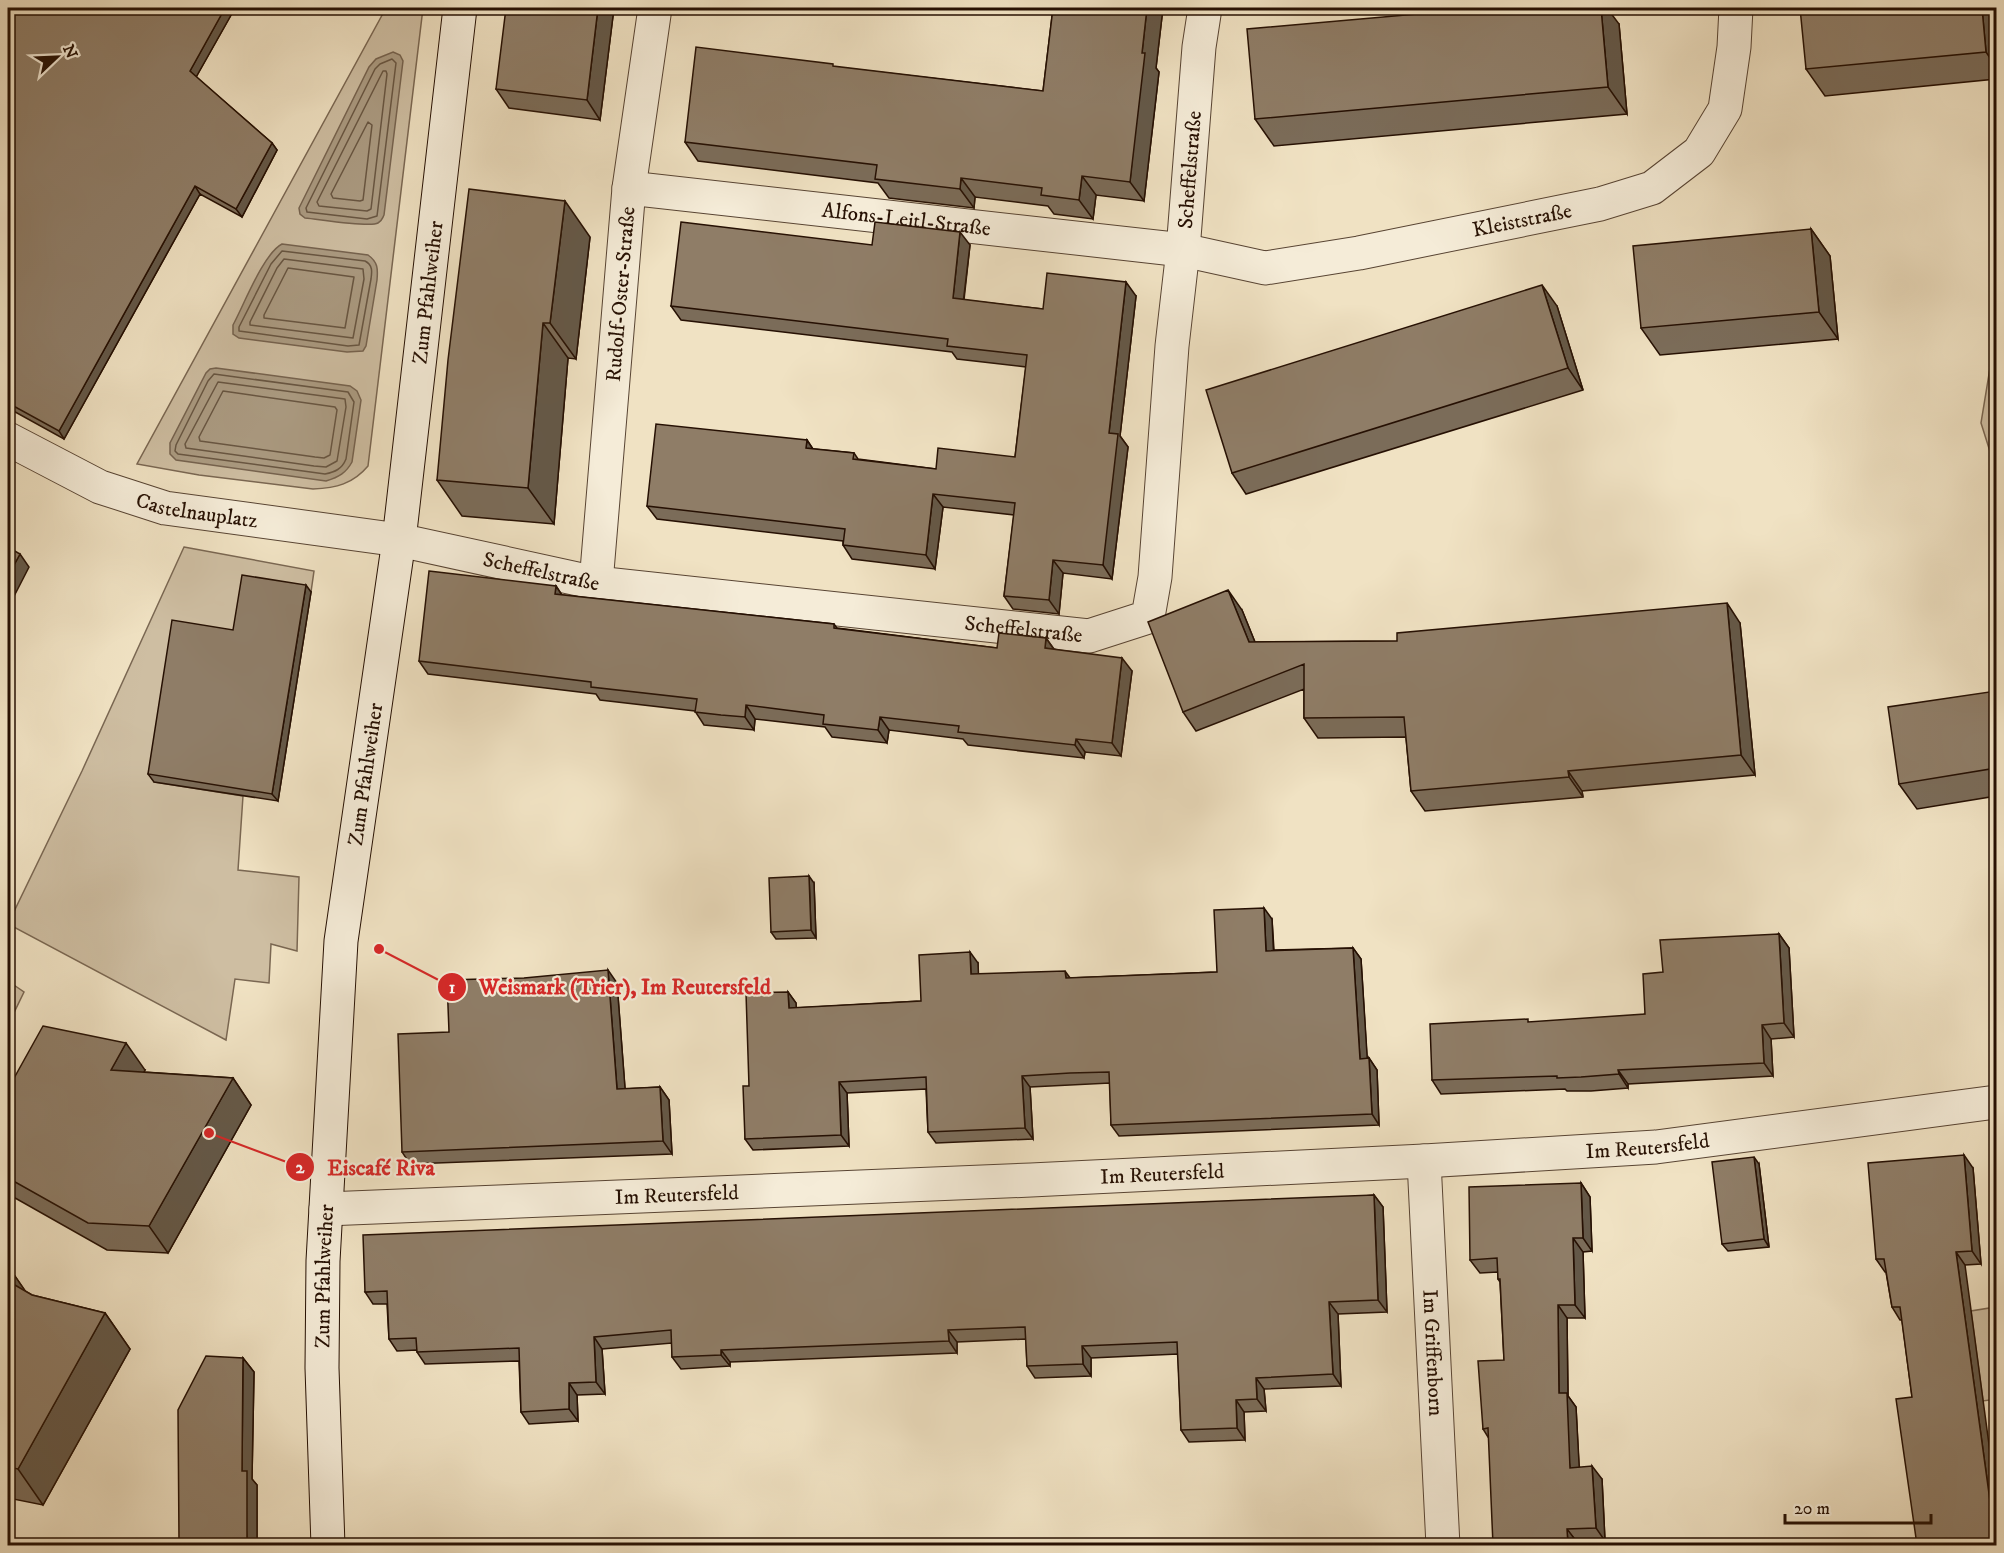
<svg xmlns="http://www.w3.org/2000/svg" width="2004" height="1553" viewBox="0 0 2004 1553" font-family="'IM FELL DW Pica',serif">
	<style>
		.green { fill: #cebea2; stroke: #7a6752; stroke-width: 1.5 }
		.water { fill: #ab9b82; stroke: #76634f; stroke-width: 1.5 }
		.lines { fill: none; stroke-linecap: round; stroke-linejoin: round }
		.shore { stroke: #685642; stroke-width: 1.5 }
		.street-casing { stroke: #584433; stroke-width: 35 }
		.secondary-casing { stroke: #261003; stroke-width: 35 }
		.street { stroke: #f5ecd8; stroke-width: 33 }
		.secondary { stroke: #f5ecd8; stroke-width: 33 }
		.wall { fill: #7b6c59; stroke: #261003; stroke-width: 1.5 }
		.shaded-wall { fill: #645848; stroke: #261003; stroke-width: 1.5 }
		.building { fill: #8f7d67; stroke: #261003; stroke-width: 1.5 }
		.labels { text-anchor: middle; stroke-width: 4.5; stroke-linejoin: round; paint-order: stroke }
		.street-label { font-size: 21px; fill: #261003; stroke: #f5ecd8 }
		.leader { fill: none; stroke: #d62828; stroke-width: 2 }
		.callout-dot { fill: #d62828; stroke: #f5ecd8; stroke-width: 2 }
		.mark-label { font-size: 18px; text-anchor: middle; font-weight: bold; fill: #fff }
		.callout-label { font-size: 22px; text-anchor: middle; font-weight: bold; fill: #d62828; stroke: #f5ecd8; stroke-width: 4.5; stroke-linejoin: round; paint-order: stroke }
	</style>
	<rect width="100%" height="100%" fill="#f0e2c3"/>
	<filter id="stains"><feTurbulence type="fractalNoise" baseFrequency=".00333" numOctaves="4"/><feColorMatrix values="0 0 0 0 .2 0 0 0 0 .09 0 0 0 0 .02 0 0 0 .5 -.17"/></filter>
	<radialGradient id="worn" r=".72"><stop offset=".6" stop-color="#630" stop-opacity="0"/><stop offset="1" stop-color="#630" stop-opacity=".3"/></radialGradient>
	<path class="green" d="M386 8H423L368 466C353 484 336 488 313 489L199 475 137 464Z
		M1996 345V464L1993 461 1981 423 1991 362Z
		M184 547 314 571 311 592 247 582 239 637 154 782 243 796 238 870 299 877 297 951 271 944 269 983 235 979 226 1040 8 924 82 771Z
		M8 981 24 992 9 1023H8Z
		M1996 1307V1399L1983 1401 1971 1311Z"/>
	<path class="water" d="M393 52 400 55 403 61 384 215C382 219 382 221 378 223 370 228 318 219 305 218L300 214 299 208 369 67 376 59Z
		M282 244 368 255C378 262 378 269 377 280L366 346 363 351 347 352 239 338 233 334V325C244 305 263 254 282 244Z
		M216 368 350 386 357 391 361 400 352 462C346 473 339 477 326 481L176 460 170 454V443L206 373 210 369Z"/>
	<g class="lines">
		<path class="shore" d="M392 59 396 63 377 216 367 219 307 212 306 208 375 69 380 64Z
			M383 71H386L387 74 371 209 367 211 319 206 317 202Z
			M368 122 372 125 363 200 360 201 333 198 331 194Z
			M282 251 365 261C373 265 372 272 371 279L359 345 348 346 239 331V327L271 264Z
			M284 259 363 269 364 279 353 338 250 325V322L277 268Z
			M288 268 354 277 345 328 264 318V315Z
			M214 374 348 392 354 402 346 459C342 469 335 472 325 474L178 454 175 451 176 445 208 381Z
			M218 382 345 399 346 407 337 461 326 467 314 466 186 448 185 444Z
			M223 391 335 407 337 410 330 455 324 458 315 457 200 441 199 437Z"/>
		<g class="street-casing">
			<g id="street">
				<path id="s1" d="M629 188 1183 250 1265 268 1359 253 1600 204 1652 188 1699 152 1725 109 1734 47 1736 8"/>
				<path id="s2" d="M8 439 100 487 165 508 399 540 596 583 1089 636 1148 617 1155 577 1172 346 1183 250 1199 47 1205 8"/>
				<path id="s3" d="M596 583 629 188 655 8"/>
				<path id="s4" d="M1424 1161 1443 1546"/>
				<path id="s5" d="M326 1209 1031 1180 1424 1161 1656 1147 1996 1102"/>
			</g>
		</g>
		<g class="secondary-casing">
			<g id="secondary">
				<path id="s6" d="M328 1546 322 1368 323 1261 341 941 399 540 460 8"/>
			</g>
		</g>
		<use href="#street" class="street"/>
		<use href="#secondary" class="secondary"/>
	</g>
	<path class="wall" d="M8 8H235L196 77 272 143 277 150 242 217 200 194 64 439 8 408Z
		M614 8 600 120 509 108 496 89Z
		M1053 8H1163L1156 68 1159 72 1144 201 1096 195 1093 219 1054 214 1048 206 975 197 974 208 889 198 878 183 698 161 685 142 835 67 1043 91Z
		M1996 8V79L1825 96 1806 69Z
		M1619 24 1627 114 1274 146 1255 119Z
		M1811 229 1830 256 1838 339 1660 355 1641 328Z
		M590 237 576 359 568 358 554 524 462 516 437 480Z
		M872 245H970L964 300 1043 309 1136 296 1120 436 1128 447 1112 579 1063 573 1059 614 1013 609 1004 596 1014 515 943 507 935 569 852 559 843 545V541L657 519 647 506 807 440 813 449 854 453 858 459 936 469 1015 457 1026 367 957 359 952 352 681 320 671 306Z
		M1557 306 1583 390 1246 494 1232 473Z
		M556 586 562 595 834 624 837 628 997 648 1046 638 1054 649 1132 671 1121 756 1085 752 1084 758 968 745 963 739 889 730 887 743 832 737 825 727 755 719 754 730 704 725 695 711 600 700 596 694 428 674 419 661Z
		M311 592 278 801 154 782 148 774 233 630Z
		M1242 610 1255 642 1397 641 1740 623 1755 775 1582 791 1583 797 1425 811 1411 791 1406 737 1318 738 1304 718V689L1196 731 1183 712Z
		M1996 691V796L1917 809 1899 784Z
		M814 883 816 938 776 939 771 932Z
		M1272 919 1274 950 1353 948 1361 959 1367 1058H1369L1377 1070 1379 1125 1119 1136 1111 1125 1110 1083 1030 1087 1033 1139 936 1143 928 1132 926 1089 847 1093 849 1146 753 1150 745 1139 749 1086 788 992 796 1003V1008L921 1001 978 963V974L1070 978 1217 972Z
		M1779 934 1789 948 1794 1037 1771 1039 1773 1076 1628 1084V1088L1591 1091H1567L1565 1089 1441 1094 1432 1080 1645 1014 1663 972Z
		M617 983 625 1089 660 1087 669 1100 672 1154 410 1164 402 1152 449 1032Z
		M145 1070 144 1072 233 1078 251 1105 168 1253 107 1250 8 1194V1089Z
		M1759 1164 1769 1247 1728 1251 1722 1244Z
		M1973 1168 1981 1264 1965 1265 1912 1397 1902 1320H1900L1892 1307 1886 1272H1885L1876 1259Z
		M1581 1183 1590 1197 1592 1251 1583 1252 1585 1318H1567L1568 1396 1576 1407 1579 1467 1602 1479 1605 1541 1577 1542 1488 1437 1483 1429 1504 1360 1500 1282 1498 1279V1272L1480 1273 1470 1260Z
		M1374 1195 1383 1207 1387 1312 1338 1314 1341 1386 1264 1389 1266 1411 1244 1412 1245 1440 1189 1442 1181 1430 1178 1354 1091 1358V1376L1035 1378 1027 1366 1026 1339 957 1342V1353L730 1362V1366L681 1369 672 1357V1343L602 1349 605 1394 577 1395 578 1421 529 1424 521 1412 519 1361 425 1364 417 1352V1350L397 1351 389 1339 387 1304H373L365 1292Z
		M8 1266 25 1291 32 1295 105 1313 130 1349 43 1505 8 1498Z
		M243 1358 254 1372 252 1479 257 1485V1545H182L179 1540Z"/>
	<path class="shaded-wall" d="M225 8H235L195 79 190 71Z
		M598 8H614L600 120 587 100Z
		M1147 8H1163L1156 68 1159 72 1144 201 1130 182 1142 53Z
		M1601 8H1607L1619 24 1627 114 1608 87Z
		M1982 8H1996V67L1986 52Z
		M272 143 277 150 242 217 236 209Z
		M1082 176 1096 195 1093 219 1079 200Z
		M961 178 975 197 974 208 960 189Z
		M195 186 200 194 64 439 59 431Z
		M565 201 590 237 576 359 550 323Z
		M1811 229 1830 256 1838 339 1819 312Z
		M960 232 970 245 962 312 953 298Z
		M1126 282 1136 296 1120 436 1128 447 1112 579 1103 565 1109 433Z
		M1542 285 1557 306 1583 390 1568 368Z
		M543 323 568 358 554 524 528 488Z
		M807 440 816 454 806 448Z
		M933 494 943 507 935 569 926 555Z
		M20 554 29 567 8 608V576Z
		M1053 560 1063 573 1059 614 1049 600Z
		M306 585 311 592 278 801 272 794Z
		M556 586 565 600 555 594Z
		M1228 590 1242 610 1263 662 1249 642Z
		M1727 603 1740 623 1755 775 1741 755Z
		M1046 638 1055 651 1045 648Z
		M1122 658 1132 671 1121 756 1112 743Z
		M746 705 755 719 754 730 745 717Z
		M880 717 889 730 887 743 878 730Z
		M1076 739 1085 752 1084 758 1075 745Z
		M1568 771 1582 791 1583 797 1569 777Z
		M809 876 814 883 816 938 811 930Z
		M1264 908 1272 919 1274 962 1266 951Z
		M1779 934 1789 948 1794 1037 1784 1023Z
		M1353 948 1361 959 1368 1070 1360 1059Z
		M970 952 978 963 979 986 971 974Z
		M608 970 617 983 626 1101 617 1089Z
		M1065 971 1073 982 1066 978Z
		M788 992 796 1003 797 1020 789 1008Z
		M1762 1025 1771 1039 1773 1076 1764 1063Z
		M126 1043 145 1070 130 1097 111 1070Z
		M1369 1058 1377 1070 1379 1125 1372 1114Z
		M1618 1070 1628 1084V1088L1619 1074Z
		M1022 1076 1030 1087 1033 1139 1025 1128Z
		M233 1078 251 1105 168 1253 149 1226Z
		M839 1082 847 1093 849 1146 841 1135Z
		M660 1087 669 1100 672 1154 663 1141Z
		M1964 1155 1973 1168 1981 1264 1972 1251Z
		M1754 1157 1759 1164 1769 1247 1764 1239Z
		M1581 1183 1590 1197 1592 1251 1583 1238Z
		M1374 1195 1383 1207 1387 1312 1378 1300Z
		M1573 1238 1583 1252 1585 1318 1575 1305Z
		M1956 1252 1965 1265 1996 1497V1545Z
		M8 1266 26 1292 8 1295Z
		M1329 1302 1338 1314 1341 1386 1333 1374Z
		M1558 1305 1567 1318 1568 1396 1576 1407 1580 1481 1570 1468 1559 1393Z
		M105 1313 130 1349 43 1505 18 1469Z
		M948 1330 957 1342V1353L949 1341Z
		M594 1337 602 1349 605 1394 596 1382Z
		M1082 1346 1091 1358V1376L1083 1364Z
		M721 1350 730 1362V1366L721 1355Z
		M243 1358 254 1372 252 1479 257 1485V1545H251L247 1540 242 1471Z
		M1256 1378 1264 1389 1266 1411 1257 1399Z
		M569 1383 577 1395 578 1421 569 1409Z
		M1236 1400 1244 1412 1245 1440 1237 1428Z
		M1592 1466 1602 1479 1605 1541 1596 1528Z
		M1567 1529 1577 1542V1545H1568Z"/>
	<path class="building" d="M8 8H225L190 71 272 143 236 209 195 186 59 431 8 403Z
		M506 8H598L587 100 496 89Z
		M1053 8H1147L1142 53H1145L1130 182 1082 176 1079 200 1041 195 1042 188 961 178 960 189 875 179 877 165 685 142 696 47 833 64V66L1043 91Z
		M1485 8H1601L1608 87 1255 119 1247 29Z
		M1800 8H1982L1986 52 1806 69Z
		M469 189 565 201 550 323H543L528 488 437 480 448 360Z
		M681 222 872 245 875 222 960 232 953 298 1043 309 1047 273 1126 282 1109 433 1118 434 1103 565 1053 560 1049 600 1004 596 1015 503 933 494 926 555 843 545 845 529 647 506 656 424 807 440 806 448 854 453 853 459 936 469 938 448 1015 457 1027 355 947 346 948 339 671 306Z
		M1811 229 1819 312 1641 328 1633 246Z
		M1542 285 1568 368 1232 473 1206 390Z
		M8 547 20 554 8 576Z
		M429 571 556 586 555 594 834 624V628L997 648 999 633 1046 638 1045 648 1122 658 1112 743 1076 739 1075 745 958 732 959 726 880 717 878 730 823 724 824 715 746 705 745 717 721 715 695 712 697 699 591 687V682L419 661Z
		M242 575 306 585 272 794 148 774 172 620 233 630Z
		M1228 590 1249 642 1397 641V633L1727 603 1741 755 1568 771 1569 777 1411 791 1404 717 1304 718V664L1183 712 1148 622Z
		M1996 691V768L1899 784 1888 707Z
		M809 876 811 930 771 932 769 878Z
		M1264 908 1266 951 1353 948 1360 1059 1369 1058 1372 1114 1111 1125 1109 1072 1070 1073 1022 1076 1025 1128 928 1132 926 1077 839 1082 841 1135 745 1139 743 1086H749L746 993 788 992 789 1008 921 1001 919 955 970 952 971 974 1065 971 1066 978 1217 972 1214 910Z
		M1779 934 1784 1023 1762 1025 1764 1063 1618 1070 1619 1074 1581 1077 1557 1078V1076L1432 1080 1430 1024 1528 1019V1022L1645 1014 1643 974 1663 972 1660 940Z
		M608 970 617 1089 660 1087 663 1141 402 1152 398 1034 449 1032 447 980 524 978Z
		M43 1026 126 1043 111 1070 233 1078 149 1226 88 1223 8 1178V1089Z
		M1964 1155 1972 1251 1956 1252 1996 1545H1917L1896 1399 1912 1397 1900 1307H1892L1884 1259H1876L1868 1163Z
		M1754 1157 1764 1239 1722 1244 1712 1162Z
		M1581 1183 1583 1238H1573L1575 1305H1558L1559 1393H1567L1570 1468 1592 1466 1596 1528 1567 1529 1568 1545H1493L1488 1428 1483 1429 1478 1361 1504 1360 1500 1279H1498L1497 1258 1470 1260 1469 1187Z
		M1374 1195 1378 1300 1329 1302 1333 1374 1256 1378 1257 1399 1236 1400 1237 1428 1181 1430 1177 1342 1082 1346 1083 1364 1027 1366 1025 1327 948 1330 949 1341 721 1350V1355L672 1357 671 1330 594 1337 596 1382 569 1383V1409L521 1412 519 1348 417 1352 416 1338 389 1339 387 1291 365 1292 363 1235Z
		M8 1281 32 1295 105 1313 18 1469 8 1467Z
		M206 1356 243 1358 242 1471H247V1540H179L178 1410Z"/>
	<g class="labels">
		<g class="street-label">
			<text dy="7" stroke="none"><textPath href="#s2" startOffset="1617">Scheffelstraße</textPath></text>
			<text dy="7" stroke="none"><textPath href="#s1" startOffset="279">Alfons-Leitl-Straße</textPath></text>
			<text dy="7" stroke="none"><textPath href="#s1" startOffset="903">Kleiststraße</textPath></text>
			<text dy="7" stroke="none"><textPath href="#s6" startOffset="1260">Zum Pfahlweiher</textPath></text>
			<text dy="7" stroke="none"><textPath href="#s3" startOffset="290">Rudolf-Oster-Straße</textPath></text>
			<text dy="7" stroke="none"><textPath href="#s2" startOffset="204">Castelnauplatz</textPath></text>
			<text dy="7" stroke="none"><textPath href="#s2" startOffset="554">Scheffelstraße</textPath></text>
			<text dy="7" stroke="none"><textPath href="#s2" startOffset="1040">Scheffelstraße</textPath></text>
			<text dy="7" stroke="none"><textPath href="#s6" startOffset="774">Zum Pfahlweiher</textPath></text>
			<text dy="7" stroke="none"><textPath href="#s5" startOffset="1323">Im Reutersfeld</textPath></text>
			<text dy="7" stroke="none"><textPath href="#s5" startOffset="837">Im Reutersfeld</textPath></text>
			<text dy="7" stroke="none"><textPath href="#s5" startOffset="351">Im Reutersfeld</textPath></text>
			<text dy="7" stroke="none"><textPath href="#s6" startOffset="270">Zum Pfahlweiher</textPath></text>
			<text dy="7" stroke="none"><textPath href="#s4" startOffset="192">Im Griffenborn</textPath></text>
		</g>
	</g>
	<path class="leader" d="M379 949L452 987M209 1133L300 1167"/>
	<g class="callout-dot">
		<circle cx="379" cy="949" r="6"/>
		<circle cx="209" cy="1133" r="6"/>
		<circle cx="452" cy="987" r="15"/>
		<circle cx="300" cy="1167" r="15"/>
	</g>
	<g class="mark-label">
		<text x="452" y="993">1</text>
		<text x="300" y="1173">2</text>
	</g>
	<g class="callout-label">
		<text x="625" y="994">Weismark (Trier), Im Reutersfeld</text>
		<text x="381" y="1175">Eiscafé Riva</text>
	</g>
	<rect width="2004" height="1553" fill="none" stroke="#f0e2c3" stroke-width="30"/>
	<rect x="9" y="9" width="1986" height="1535" fill="none" stroke="#261003" stroke-width="3"/>
	<rect x="15" y="15" width="1974" height="1523" fill="none" stroke="#261003" stroke-width="1.5"/>
	<g transform="translate(57 57) rotate(67)" stroke="#f5ecd8" stroke-width="4.5" paint-order="stroke">
	<path d="M0-4.5L10 22L0 15L-10 22Z" fill="#261003"/>
	<text y="-9" font-size="16" font-weight="bold" text-anchor="middle" fill="#261003">N</text>
	</g>
	<path d="M1785 1514v9h146v-9" fill="none" stroke="#261003" stroke-width="3"/>
	<text x="1794" y="1514" font-size="18" fill="#261003" stroke="#f5ecd8" stroke-width="4.5" paint-order="stroke">20 m</text>
	<rect width="100%" height="100%" filter="url(#stains)"/>
	<rect width="100%" height="100%" fill="url(#worn)"/>
</svg>
